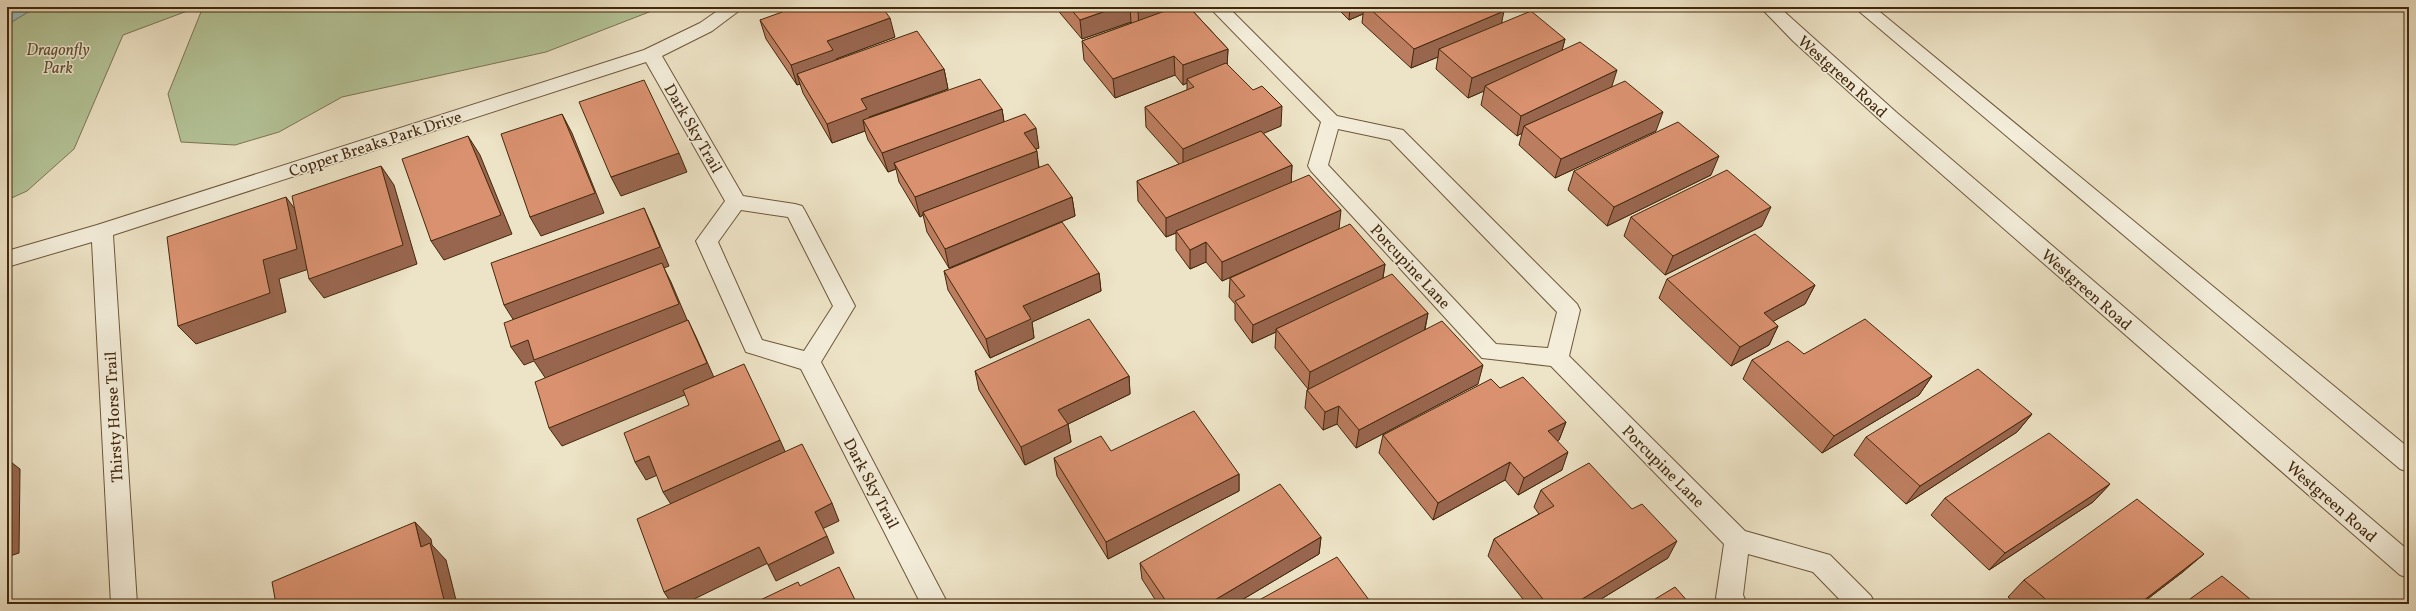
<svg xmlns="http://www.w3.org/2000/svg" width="2416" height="611" viewBox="0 0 2416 611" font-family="Vollkorn,serif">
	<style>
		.green { fill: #b4c498; stroke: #7c7652 }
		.water { fill: #9bbdbd; stroke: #788176 }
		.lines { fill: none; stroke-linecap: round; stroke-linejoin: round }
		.minor-casing { stroke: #6e573a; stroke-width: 2 }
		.minor { fill: #f3edda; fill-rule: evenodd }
		.wall { fill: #bb7d5f; stroke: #43280c }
		.shaded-wall { fill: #98664e; stroke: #43280c }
		.building { fill: #d9916f; stroke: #43280c }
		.labels { text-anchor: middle; stroke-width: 3; stroke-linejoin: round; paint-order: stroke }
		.park-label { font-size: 16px; font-style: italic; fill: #5f4f2f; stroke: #f3edda }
		.street-label { font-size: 16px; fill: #43280c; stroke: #f3edda }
	</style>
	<rect width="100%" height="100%" fill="#ede3c6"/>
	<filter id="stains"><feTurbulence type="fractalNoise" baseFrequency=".005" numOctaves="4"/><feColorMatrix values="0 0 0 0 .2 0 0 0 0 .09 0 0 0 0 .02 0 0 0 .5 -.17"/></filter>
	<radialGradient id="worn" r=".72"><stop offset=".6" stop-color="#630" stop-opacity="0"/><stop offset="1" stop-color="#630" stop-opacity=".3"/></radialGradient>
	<path class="green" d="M36 7H198L123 35 74 149 27 191 7 200V25Z
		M203 7H662L546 52 342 97 279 132 235 145 181 142 168 94Z"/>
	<path class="water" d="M7 7H36L7 25Z"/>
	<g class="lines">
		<g class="minor-casing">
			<path id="minor" d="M723 7H744L712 31 662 56 743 196 795 204 802 206 805 211 855 306 821 362 948 604H921L801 369 746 352 696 241 725 201 646 62 113 235 137 604H111L92 242 7 267V251L97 225 644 50 700 23ZM741 210 788 217 833 306 804 351 762 340 718 242Z
				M1209 7H1228L1337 116 1403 130 1577 304 1580 310 1569 356 1745 531 1830 555 1871 596 1875 604H1844L1813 572 1748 554 1743 595 1747 604H1719L1716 598 1724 544 1551 366 1482 358 1311 171 1308 166 1321 122ZM1338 129 1390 140 1557 312 1548 348 1496 344 1328 165Z
				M1760 7H1779L1896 112 2409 551V578L2400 575 1882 122 1793 41Z
				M1854 7H1874L2409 448V472L2400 469Z"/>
		</g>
		<use href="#minor" class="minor"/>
	</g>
	<path class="wall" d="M1055 7H1189L1228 49 1227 64 1281 126 1263 133 1292 165 1291 183 1339 229 1385 264 1383 278 1428 313 1425 330 1478 384 1356 448 1337 424 1323 430 1305 408 1307 390 1308 389 1275 348 1276 332 1252 343 1235 320V304L1229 297 1230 278 1238 274 1222 281 1206 262 1190 269 1176 250V233L1166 237 1138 201 1137 181 1179 164 1146 127 1145 107 1187 90V83L1183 85 1175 75 1115 98 1084 60 1082 41 1132 23 1131 22 1082 39Z
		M1336 7H1499L1502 23 1565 39 1562 50 1612 87 1656 131 1555 178 1519 145 1522 133 1517 136 1481 105 1484 91 1468 98 1436 69 1438 57 1411 68 1362 23 1363 14 1349 20Z
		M760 20 895 37 836 59V60L944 69 948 89 869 118 1002 109 1004 122 1039 148 1036 149 1039 167 1072 197 1075 216 949 268 927 232 923 215 920 217 899 182 896 169 888 172 868 140 865 131 832 143 803 93 800 84 797 85 766 39Z
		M1574 171 1711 175 1607 226 1568 190Z
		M1631 217 1762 226 1665 275 1624 236Z
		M944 271 1099 273 1101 291 1032 322 1034 338 990 358 948 290Z
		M1667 279 1815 285 1805 304 1773 321 1778 326 1769 345 1731 366 1659 298Z
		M1804 354 1932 376 1919 395 1822 453 1743 379 1752 360Z
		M975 371 1129 376 1130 394 1068 424 1071 442 1025 465 979 390Z
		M1500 388 1566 422 1559 440 1557 441 1562 470 1518 495 1505 480 1433 520 1379 453 1383 435Z
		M2032 414 2017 432 1906 504 1854 455 1866 437Z
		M1054 458 1239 474V491L1108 559 1057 476Z
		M2110 484 2093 502 1989 570 1931 515 1945 498Z
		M1541 490 1668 558 1593 604H1527L1488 556 1494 539 1539 514 1534 507Z
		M1321 537 1319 554 1235 604H1158L1142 579 1140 563Z
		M2184 571 2141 604H2016L2008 597 2024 580Z"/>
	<path class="shaded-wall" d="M1117 7H1130L1131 22 1082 39 1080 20Z
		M1149 7H1178L1139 30 1138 11Z
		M1350 7H1364L1363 14 1349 20Z
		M1504 11 1500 31 1439 49 1438 57 1411 68 1414 49Z
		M890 18 895 37 836 59 839 69 797 74 800 84 797 85 791 65 827 41Z
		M1565 39 1560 58 1485 86 1484 91 1468 98 1472 78Z
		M1228 49 1227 68 1187 79V83L1183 85V65Z
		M1174 56 1175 75 1115 98 1113 79Z
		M944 69 948 89 869 117 872 128 863 120 865 131 832 143 827 124 861 99Z
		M1617 70 1611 89 1524 126 1522 133 1517 136 1521 116Z
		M1282 106 1281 126 1183 168V149Z
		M1002 109 1005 129 894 163 896 169 888 172 882 153Z
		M1663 112 1656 131 1555 178 1561 159Z
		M562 114 572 133 604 213 541 236 530 217Z
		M1036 128 1039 148 1027 152 1024 133Z
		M468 136 480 155 512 234 444 260 431 241Z
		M1037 151 1039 170 923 212V215L920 217 915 197Z
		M679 153 687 172 621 196 611 177Z
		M1719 156 1711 175 1607 226 1614 207Z
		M1292 165 1291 185 1176 231V233L1166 237V218Z
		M381 166 394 185 417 264 324 298 309 279Z
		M286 197 300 216 312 268 279 279 286 312 196 344 178 326 263 260Z
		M1072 197 1075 216 949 268 945 249Z
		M1771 207 1762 226 1665 275 1673 256Z
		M644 208 653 228 669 266 664 268 671 282 688 322 546 379 534 361 524 365 511 347 516 324 504 305Z
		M1341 210 1339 229 1222 281V262Z
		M1206 242V262L1190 269V250Z
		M1385 264 1382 283 1276 329V332L1252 343 1253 325Z
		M1099 273 1101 291 1032 322 1034 338 990 358 986 339 1023 306Z
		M1815 285 1805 304 1754 332 1764 313Z
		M1428 313 1424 332 1308 390 1310 372Z
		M688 320 697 339 716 382 562 446 549 428Z
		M1778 326 1769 345 1731 366 1740 347Z
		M1483 365 1478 384 1356 448 1359 430Z
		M1129 376 1130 394 1068 424 1071 442 1025 465 1021 447 1058 410Z
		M1932 376 1919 395 1822 453 1834 436Z
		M1339 406 1337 424 1323 430 1325 412Z
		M2032 414 2017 432 1906 504 1920 486Z
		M1566 422 1559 440 1542 449 1548 431Z
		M780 440 788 458 674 509 663 492Z
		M1568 452 1562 470 1518 495 1524 478Z
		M649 456 660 474 646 480 635 462Z
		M7 459 20 469 19 553 7 557Z
		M1510 462 1505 480 1433 520 1438 503Z
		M1239 474V491L1108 559 1106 542Z
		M2110 484 2093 502 1989 570 2005 553Z
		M832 503 839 521 822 529 815 512Z
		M415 522 431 539 432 545 446 560 457 604H445L421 547Z
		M827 536 834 553 776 581 768 565Z
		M1321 537 1319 554 1235 604H1208Z
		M1677 541 1668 558 1593 604H1574Z
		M759 547 768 563 684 604H672L664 592Z
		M2204 554 2184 571 2141 604H2139Z"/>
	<path class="building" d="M796 7H882L890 18 827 41 833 50 791 65 760 20Z
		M1069 7H1117L1080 20Z
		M1134 7H1149L1138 11Z
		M1176 7H1189L1228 49 1183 65 1174 56 1113 79 1082 41Z
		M1368 7H1499L1504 11 1414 49Z
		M1531 11 1565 39 1472 78 1439 49Z
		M917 31 944 69 861 99 867 109 827 124 797 74Z
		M1580 42 1617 70 1521 116 1485 86Z
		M1226 63 1253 90 1262 86 1282 106 1183 149 1145 107 1194 87 1187 79Z
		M980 79 1002 109 882 153 863 120Z
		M644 80 679 153 611 177 579 102Z
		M1625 81 1663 112 1561 159 1524 126Z
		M562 114 595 193 530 217 501 134Z
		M1025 114 1036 128 1024 133 1037 151 915 197 894 163Z
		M1678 122 1719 156 1614 207 1574 171Z
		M1261 131 1292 165 1166 218 1137 181Z
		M468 136 501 215 431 241 402 159Z
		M1048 164 1072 197 945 249 923 212Z
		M381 166 403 245 309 279 292 196Z
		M1727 170 1771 207 1673 256 1631 217Z
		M1309 175 1341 210 1222 262 1206 242 1190 250 1176 231Z
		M286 197 297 249 263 260 270 293 178 326 167 237Z
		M644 208 660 247 504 305 491 263Z
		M1062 222 1099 273 1023 306 1031 319 986 339 944 271Z
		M1350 224 1385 264 1253 325 1235 301 1245 296 1230 278Z
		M1755 234 1815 285 1764 313 1778 326 1740 347 1667 279Z
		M662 263 679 304 534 360 528 340 511 347 504 323Z
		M1392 274 1428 313 1310 372 1276 329Z
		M1089 319 1129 376 1058 410 1068 424 1021 447 975 371Z
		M1865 319 1932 376 1834 436 1752 360 1788 341 1804 354Z
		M688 320 707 363 549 428 535 382Z
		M1442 321 1483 365 1359 430 1339 406 1325 412 1307 390Z
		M744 364 780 440 663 492 649 456 635 462 624 433 689 405 683 390Z
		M1978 369 2032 414 1920 486 1866 437Z
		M1523 377 1566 422 1548 431 1568 452 1524 478 1510 462 1438 503 1383 435 1491 379 1500 388Z
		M1194 411 1239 474 1106 542 1054 458 1101 436 1111 451Z
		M2049 433 2110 484 2005 553 1945 498Z
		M802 444 832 503 815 512 827 536 768 565 759 547 664 592 637 519Z
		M1589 463 1632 509 1642 504 1677 541 1574 604H1547L1494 539 1554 506 1541 490Z
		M1280 484 1321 537 1208 604H1168L1140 563Z
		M2137 499 2204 554 2139 604H2051L2024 580Z
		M415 522 421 547 430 543 445 604H276L272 582Z
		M1337 557 1372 604H1252Z
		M839 567 857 604H752L798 582 800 586Z
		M2222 576 2256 604H2183Z
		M1675 587 1690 604H1647Z"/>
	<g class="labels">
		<g class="park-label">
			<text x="58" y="55">Dragonfly<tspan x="58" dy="18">Park</tspan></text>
		</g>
		<g class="street-label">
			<text transform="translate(1843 76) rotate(42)" y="6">Westgreen Road</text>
			<text transform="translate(694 128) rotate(60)" y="6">Dark Sky Trail</text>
			<text transform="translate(375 143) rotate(-18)" y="6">Copper Breaks Park Drive</text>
			<text transform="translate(1411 266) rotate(47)" y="6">Porcupine Lane</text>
			<text transform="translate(2087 289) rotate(41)" y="6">Westgreen Road</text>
			<text transform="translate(113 417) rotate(-93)" y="6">Thirsty Horse Trail</text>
			<text transform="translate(1664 466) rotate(45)" y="6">Porcupine Lane</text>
			<text transform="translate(872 483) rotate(62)" y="6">Dark Sky Trail</text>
			<text transform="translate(2332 501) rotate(41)" y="6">Westgreen Road</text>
		</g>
	</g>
	<rect width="2416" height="611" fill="none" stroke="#ede3c6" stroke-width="24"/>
	<rect x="8" y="8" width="2400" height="595" fill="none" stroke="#43280c" stroke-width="2"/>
	<rect x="12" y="12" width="2392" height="587" fill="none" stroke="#43280c"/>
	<rect width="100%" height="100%" filter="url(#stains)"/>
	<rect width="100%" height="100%" fill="url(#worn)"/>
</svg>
